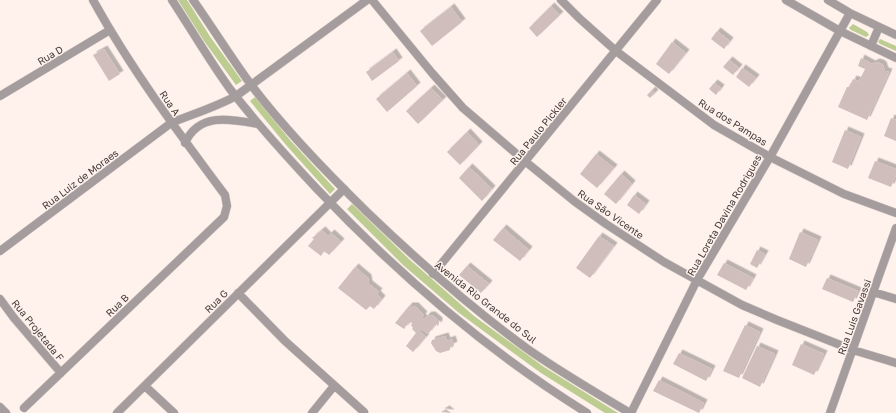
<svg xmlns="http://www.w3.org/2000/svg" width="896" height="413" viewBox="0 0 896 413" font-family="'Golos Text',sans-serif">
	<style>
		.green { fill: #bdcc90 }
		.building { fill: #d0bebd; filter: url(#shadow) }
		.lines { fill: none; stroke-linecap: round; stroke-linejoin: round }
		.minor-casing { stroke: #d9cdc8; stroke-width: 9 }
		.tertiary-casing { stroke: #d9cdc8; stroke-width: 9 }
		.minor { stroke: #a59d9d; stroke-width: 8 }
		.tertiary { stroke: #a59d9d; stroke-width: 8 }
		.labels { text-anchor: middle; stroke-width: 3; stroke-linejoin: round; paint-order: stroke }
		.street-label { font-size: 10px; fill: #423b39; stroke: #fff1ec }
	</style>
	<defs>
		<filter id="shadow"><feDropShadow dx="3.5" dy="-3.5" stdDeviation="0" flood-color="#0004"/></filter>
	</defs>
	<rect width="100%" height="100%" fill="#fff1ec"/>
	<path class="green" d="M178 0H187L211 38 242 81 236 85 204 41Z
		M853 24 867 32 869 35 866 37 851 30 849 28Z
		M880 39 896 46V51L880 44 878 42Z
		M255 97 290 140 335 189 330 194 286 145 250 101Z
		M352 204 409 259 474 316 544 367 618 413H605L541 373 493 338 459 313 403 265 347 209Z"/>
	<path class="building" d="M551 6 560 15 537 37 529 28Z
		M451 7 462 22 432 46 420 31Z
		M717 31 730 41 724 49 711 39Z
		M672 42 686 53 669 74 656 64Z
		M104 49 120 74 109 81 93 55Z
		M393 52 399 61 372 81 366 72Z
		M861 58 872 64 876 62 880 63 883 65 885 71 889 72 867 120 838 107 847 87H849L853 79 859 81 865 69 858 66Z
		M729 60 739 68 733 75 723 67Z
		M742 68 756 78 749 87 736 77Z
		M407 73 417 86 387 112 376 99Z
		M714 83 721 88 716 95 709 89Z
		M431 88 443 100 418 124 406 111Z
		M652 90 655 93 650 98 647 95Z
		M891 118 896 120V141L884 136Z
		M845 130 861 137 848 169 832 162Z
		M467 132 479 145 460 165 447 152Z
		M596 154 614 168 597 188 580 174Z
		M875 161 896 169V175L891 187 868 178Z
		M469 167 492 189 482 201 459 178Z
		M621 174 632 184 616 204 604 194Z
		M634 195 646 204 639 214 627 205Z
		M503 228 529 250 520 261 493 240Z
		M322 230 328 236 331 233 341 242 329 255 324 251 321 256 308 246 314 239 312 238Z
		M800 232 818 240 806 267 789 259Z
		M599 236 614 246 590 278 576 268Z
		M757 250 765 254 757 268 750 264Z
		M724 263 753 278 746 290 717 275Z
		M467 266 489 284 481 293 459 275Z
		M355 267 368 278 369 284 379 292 377 294 382 299 374 309 370 306 366 310 338 288Z
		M827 278 858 291 853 302 822 289Z
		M409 306H415L424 315 422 317 424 319 428 315H432L439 321V323L438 326 436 324 428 334 421 329 419 331 426 337 413 352 406 346 416 333 412 329 413 328 411 325 412 323 411 322 409 324 408 323 404 329 395 323Z
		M745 325 760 332 739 378 723 371Z
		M445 336 447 341 452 339 454 345 450 347V350L440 353 436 351 431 343 432 340Z
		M801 344 824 354 814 375 792 365Z
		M757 346 775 354 760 387 742 378Z
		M679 353 712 369 706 381 673 364Z
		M659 380 704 403 699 413 653 391Z
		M446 409 451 413 441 412Z"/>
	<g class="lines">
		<g class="minor-casing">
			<path id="minor" d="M372 0 432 73 463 108 526 162 574 201 606 224 664 262 742 305 777 320 853 350 896 363
				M561 0 579 18 616 51 714 125 770 157 844 194 896 213
				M786 0 840 31 896 58
				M828 0 850 13 896 35
				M871 46 879 27
				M251 85 367 0
				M0 96 110 30
				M185 143C199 112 231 119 258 124
				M0 251 171 123C193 114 216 107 236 96
				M433 274 657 0
				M873 292 896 299
				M238 293 285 341 364 412
				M0 299 14 318 61 373
				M145 386 174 413
				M24 408 224 217 227 206 225 195C178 132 131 69 93 0
				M117 413 344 189
				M312 413 334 386
				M631 413 697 280 770 157 850 13
				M830 413 896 228"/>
		</g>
		<g class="tertiary-casing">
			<path id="tertiary" d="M172 0C191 29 209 60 230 89 257 124 287 157 317 189 398 274 487 351 587 413
				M193 0C213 28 231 58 252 86 286 131 326 172 367 212 418 261 471 308 529 350 562 373 596 393 630 413
				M236 96 251 85
				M0 407 6 413"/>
		</g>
		<use href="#minor" class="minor"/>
		<use href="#tertiary" class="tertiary"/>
	</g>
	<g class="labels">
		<g class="street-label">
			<text transform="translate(50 55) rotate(-31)" y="4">Rua D</text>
			<text transform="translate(170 103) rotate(56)" y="4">Rua A</text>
			<text transform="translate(733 122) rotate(32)" y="4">Rua dos Pampas</text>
			<text transform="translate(538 131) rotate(-51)" y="4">Rua Paulo Pickler</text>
			<text transform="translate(80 179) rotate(-37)" y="4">Rua Luiz de Moraes</text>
			<text transform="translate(611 214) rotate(35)" y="4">Rua São Vicente</text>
			<text transform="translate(724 215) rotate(-60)" y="4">Rua Loreta Davina Rodrigues</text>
			<text transform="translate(216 301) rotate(-45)" y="4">Rua G</text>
			<text transform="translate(486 302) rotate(38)" y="4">Avenida Rio Grande do Sul</text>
			<text transform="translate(117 305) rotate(-44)" y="4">Rua B</text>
			<text transform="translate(854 317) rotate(-70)" y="4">Rua Luis Gavassi</text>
			<text transform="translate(38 330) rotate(51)" y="4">Rua Projetada F</text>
		</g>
	</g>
</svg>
